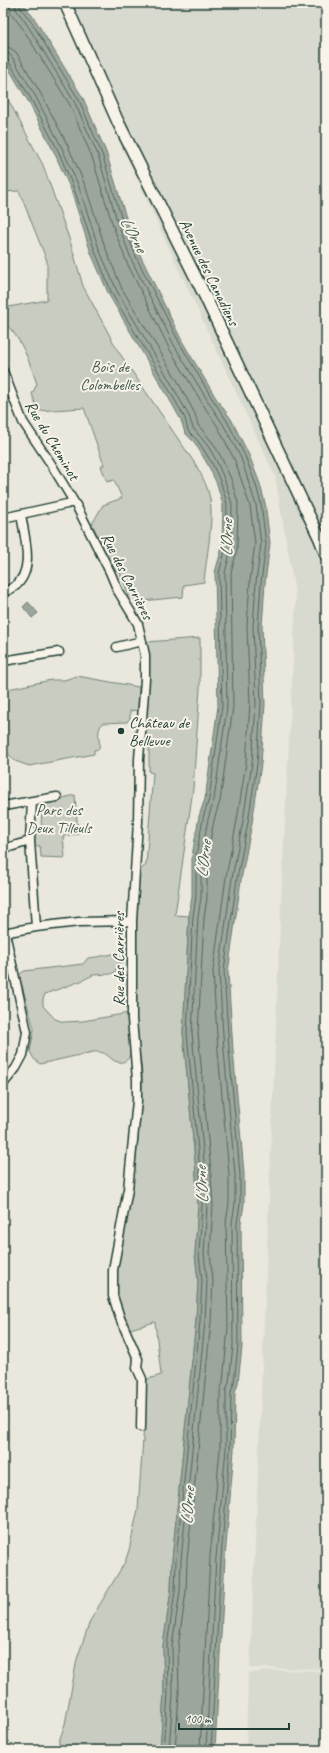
<svg xmlns="http://www.w3.org/2000/svg" width="329" height="1753" viewBox="0 0 329 1753" font-family="Caveat,sans-serif">
	<style>
		.built { fill: #d9dacf }
		.green { fill: #c8ccc1; stroke: #74847a }
		.water { fill: #9ca69c; stroke: #6a7c72 }
		.lines { fill: none; stroke-linecap: round; stroke-linejoin: round }
		.shore { stroke: #51675e; stroke-width: 1 }
		.street-casing { stroke: #1f3d34; stroke-width: 11 }
		.secondary-casing { stroke: #1f3d34; stroke-width: 14 }
		.street { stroke: #f7f3e8; stroke-width: 8 }
		.secondary { stroke: #f7f3e8; stroke-width: 11 }
		.poi-dot { fill: #1f3d34; stroke: #f7f3e8; stroke-width: 1.5 }
		.labels { text-anchor: middle; stroke-width: 4; stroke-linejoin: round; paint-order: stroke }
		.street-label { font-size: 16px; fill: #1f3d34; stroke: #f7f3e8 }
		.park-label { font-size: 16px; fill: #415a50; stroke: #f7f3e8 }
		.poi-label { font-size: 16px; fill: #1f3d34; stroke: #f7f3e8; text-anchor: start }
		.water-label { font-size: 17px; font-style: italic; fill: #445c53; stroke: #f7f3e8 }
	</style>
	<rect width="100%" height="100%" fill="#eae8dd"/>
	<filter id="ink" filterUnits="userSpaceOnUse"><feTurbulence type="fractalNoise" baseFrequency=".025" numOctaves="2"/><feDisplacementMap in="SourceGraphic" scale="8" xChannelSelector="R" yChannelSelector="G"/><feConvolveMatrix kernelMatrix="1 2 1 2 8 2 1 2 1" color-interpolation-filters="sRGB"/></filter>
	<g filter="url(#ink)">
		<path class="built" d="M69 3H326V1669L250 1668 280 922 296 599 275 476 115 132Z
			M278 1670 326 1671V1750H246L248 1673Z"/>
		<path class="green" d="M3 90 43 165 71 244 83 286 118 351 196 465C202 476 208 487 210 499 214 521 206 559 204 582L184 585 183 597 142 601 129 597 119 570 114 571 92 524 103 505 122 498 114 480 107 482 101 466 104 465 84 408 38 411 32 394 37 384C30 364 21 335 3 322V308L47 300V261L19 191 3 192Z
			M200 638V688L193 789 175 915 189 916 183 1033 195 1161 198 1205 195 1254 198 1280 196 1320 172 1560 171 1590 163 1646 164 1693 160 1750H56L65 1724 77 1659 90 1621 125 1562 129 1550 138 1509 145 1411V1380L161 1375 155 1322 130 1329C123 1314 115 1297 116 1280 116 1258 124 1235 127 1214 135 1172 140 1128 142 1085 143 1064 137 1045 136 1025 135 973 135 922 140 870L146 865 153 773 149 772V747H143L149 663 146 642Z
			M77 676 139 687 138 710 130 711V718L127 722 103 723C95 731 101 739 99 749L94 750V754L29 766 15 761 3 748V690L51 680H64Z
			M75 795 78 834 63 836 65 858 41 857 40 846H34V835L41 831 42 803Z
			M123 952 129 954V961L118 963 115 972 111 974 93 975 81 981 45 994 43 999V1006L55 1019 64 1022 83 1021 129 1013C130 1023 139 1066 118 1062 108 1060 110 1051 93 1052L40 1064 34 1059 30 1052 34 1029 19 975 24 971 83 964 88 958C100 957 111 954 123 952Z"/>
		<path class="water" d="M3 3H23L36 21 83 98 106 152 127 221 141 257 182 341 216 398 231 419 249 455 260 484 265 503 270 543 265 583 262 627 265 704 261 764 252 823 241 880 228 972 233 1050 244 1173V1204L241 1223 242 1347 238 1383 235 1392 234 1450 225 1558 215 1750H160L164 1693 163 1646 171 1590 172 1560 196 1320 198 1280 195 1254 198 1205 195 1161 183 1033 189 916 192 896V856L199 816 205 799 218 706 215 572 222 548 223 505 217 484 208 465 195 443 185 433 181 420 163 388 109 295 91 253 71 190 54 152 28 101 3 59Z
			M28 602 38 613 32 618 23 607Z"/>
		<g class="lines">
			<path class="shore" d="M9 3 11 13 23 29 70 105 92 157 113 226 127 263 143 295 169 348 204 406 218 427 235 461 250 506 255 543 250 581 247 626 250 704 246 763 237 820 226 877 213 971 218 1051 229 1174V1203L226 1223 228 1328 223 1382 220 1391V1449L210 1557 200 1750
				M15 3 16 9 28 26 75 103 98 155 118 224 132 261 174 345 209 403 223 424 241 458 256 505 261 544 256 582 253 627 256 704 252 763 243 821 232 878 219 971 224 1050 235 1174V1204L232 1223 233 1346 229 1382 226 1391V1449L216 1558 206 1750
				M20 3V7L32 23 79 100 102 154 123 223 137 259 179 342 213 400 227 421 245 456 256 485 261 504 266 544 261 583 258 627 261 704 257 764 248 822 237 879 224 971 229 1050 240 1174V1204L237 1223 238 1346 234 1383 231 1392 230 1450 221 1558 211 1750
				M3 46 10 48 16 52 41 94 68 146 85 185 105 247 122 289 177 380 195 414 198 425 213 443 221 457 231 479 238 503 237 550 231 573 233 707 220 801 214 820 207 858V898L204 918 198 1033 210 1161 213 1205 210 1253 213 1281 211 1322 187 1560 186 1592 178 1647 179 1694 175 1750
				M3 52 8 53 12 57 36 97 62 148 79 187 99 249 117 291 171 383 189 416 193 428 208 446 216 460 225 481 232 504 231 549 225 573 227 707 214 800 208 819 201 857V897L198 917 192 1033 204 1161 207 1205 204 1254 207 1280 205 1321 181 1560 180 1591 172 1646 173 1694 169 1750
				M3 57 8 60 31 99 58 150 74 189 95 251 112 294 167 386 185 418 188 431 198 441 212 463 221 483 227 504 226 548 219 573 222 706 209 799 203 818 196 857V897L193 916 187 1033 199 1161 202 1205 199 1254 202 1280 200 1321 176 1560 175 1591 167 1646 168 1693 164 1750"/>
			<g class="street-casing">
				<path id="street" d="M3 371 23 422 51 464 77 507 110 572 118 591 138 624 145 655V679L139 759 138 822 132 921V1019L137 1080V1101L128 1189 113 1270V1296L120 1318 138 1359 137 1368 142 1379 141 1427
					M3 518 67 504 73 501
					M3 592C8 591 10 589 14 587 36 571 24 536 21 514
					M117 647 142 641
					M3 661 59 652
					M3 806 57 797
					M30 841 32 801
					M3 849 30 841 36 927
					M3 933 36 927 79 922 132 921
					M3 1084 16 1068 23 1055 27 1032 5 933"/>
			</g>
			<g class="secondary-casing">
				<path id="secondary" d="M65 3 118 122 204 294 320 539 326 555"/>
			</g>
			<use href="#street" class="street"/>
			<use href="#secondary" class="secondary"/>
		</g>
	</g>
	<circle class="poi-dot" cx="121" cy="731" r="4"/>
	<g class="labels">
		<g class="street-label">
			<text transform="translate(210 272) rotate(64)" y="6">Avenue des Canadiens</text>
			<text transform="translate(53 440) rotate(59)" y="6">Rue du Cheminot</text>
			<text transform="translate(128 576) rotate(63)" y="6">Rue des Carrières</text>
			<text transform="translate(118 959) rotate(-90)" y="6">Rue des Carrières</text>
		</g>
		<g class="park-label">
			<text x="110" y="372">Bois de<tspan x="110" dy="18">Colombelles</tspan></text>
			<text x="59" y="815">Parc des<tspan x="59" dy="18">Deux Tilleuls</tspan></text>
		</g>
		<g class="poi-label">
			<text x="129" y="728">Château de<tspan x="129" dy="18">Bellevue</tspan></text>
		</g>
		<g class="water-label">
			<text transform="translate(134 234) rotate(62)" y="6">L'Orne</text>
			<text transform="translate(226 538) rotate(-89)" y="6">L'Orne</text>
			<text transform="translate(203 859) rotate(-83)" y="6">L'Orne</text>
			<text transform="translate(201 1185) rotate(-93)" y="6">L'Orne</text>
			<text transform="translate(187 1506) rotate(-86)" y="6">L'Orne</text>
		</g>
	</g>
	<rect width="329" height="1753" fill="none" stroke="#f7f3e8" stroke-width="16"/>
	<rect x="8" y="8" width="313" height="1737" fill="none" stroke="#1f3d34" stroke-width="1.5" filter="url(#ink)"/>
	<path d="M179 1723v6h110v-6" fill="none" stroke="#1f3d34" stroke-width="2"/>
	<text x="185" y="1723" font-size="12" fill="#1f3d34" stroke="#f7f3e8" stroke-width="3" paint-order="stroke">100 m</text>
</svg>
